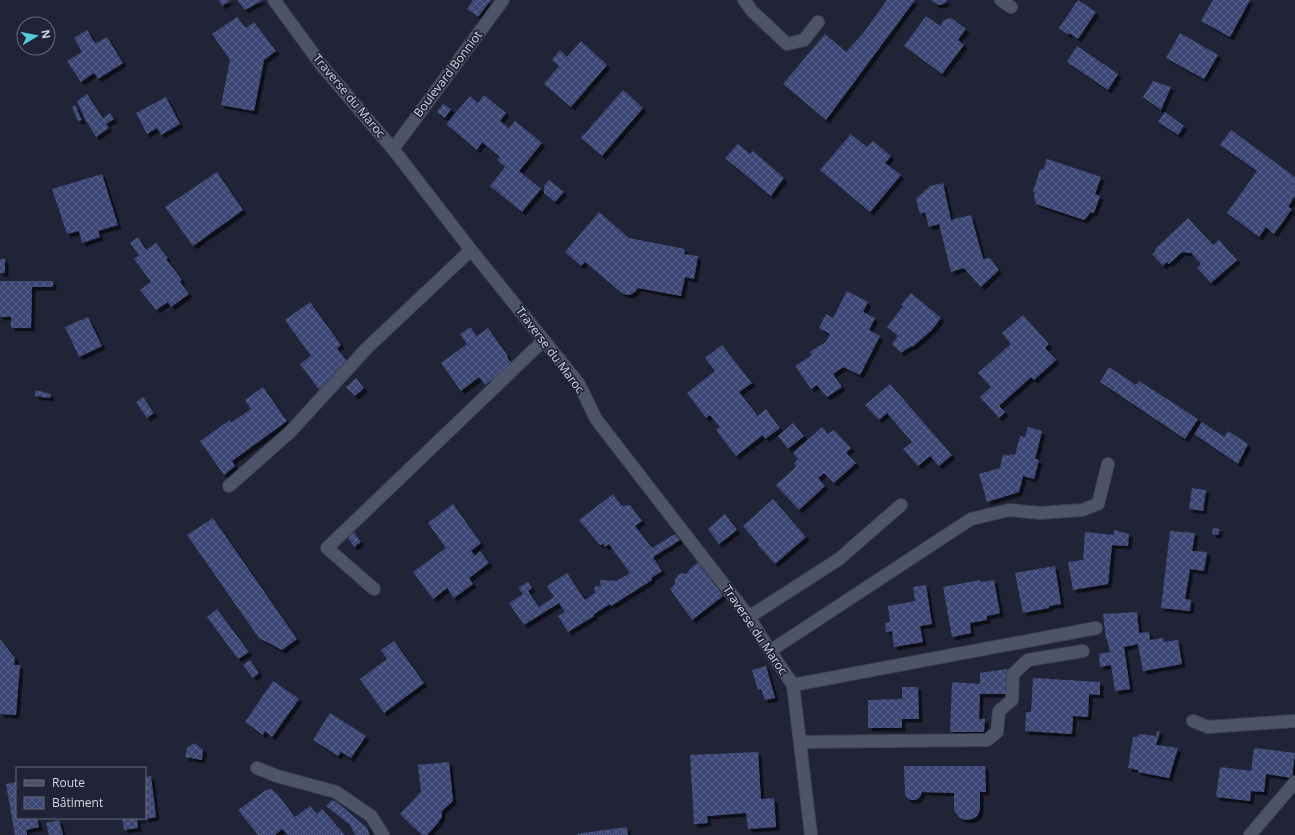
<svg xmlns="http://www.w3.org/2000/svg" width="1295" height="835" viewBox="0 0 1295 835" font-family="'Open Sans',sans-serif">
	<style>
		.building { fill: url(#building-cross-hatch); filter: url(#shadow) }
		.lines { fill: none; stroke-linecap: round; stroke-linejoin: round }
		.minor-casing { stroke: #3e4150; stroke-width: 14 }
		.minor { stroke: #4e5468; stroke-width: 12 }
		.labels { text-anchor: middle; stroke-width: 3.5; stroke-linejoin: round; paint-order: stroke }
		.street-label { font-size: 12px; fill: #d2d6e2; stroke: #202436 }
	</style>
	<defs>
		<pattern id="building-cross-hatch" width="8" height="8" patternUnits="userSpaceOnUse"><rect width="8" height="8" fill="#3d4775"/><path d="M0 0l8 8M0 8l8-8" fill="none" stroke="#586188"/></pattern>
		<filter id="shadow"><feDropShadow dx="3.5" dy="3.5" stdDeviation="0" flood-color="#0009"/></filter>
	</defs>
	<rect width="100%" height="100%" fill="#202436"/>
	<path class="building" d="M219 0H231L222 6Z
		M237 0H263L245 10Z
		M473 0H491L478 17 467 9Z
		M887 0H915L826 120 783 84 825 34 846 52 864 32Z
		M931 0H947L944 4 938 5Z
		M1078 0 1096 12 1078 39 1069 33 1068 35 1059 28Z
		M1213 0H1250L1230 37 1201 21Z
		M926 16 940 26 944 20 951 18 966 29 958 40 964 45 942 74 904 46Z
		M237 17 246 28 254 22 276 51 264 60 254 111 221 105 230 60 212 34Z
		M87 30 95 43 97 42V43L107 37 123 63 98 79 94 73 81 82 67 61 82 52 74 38Z
		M1180 33 1218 55 1204 79 1166 58Z
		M581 41 607 65 571 107 544 84 559 66 552 60 560 50 567 57Z
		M1077 46 1118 74 1108 90 1067 62Z
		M1153 81 1171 87 1161 110 1143 97Z
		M623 90 643 108 602 156 581 138Z
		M87 94 103 118 110 113 114 119 106 124 109 128 96 137 85 119 77 101Z
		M484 95 506 113 500 121 509 128 515 121 542 143 519 171 541 189 522 212 490 186 505 167 497 160 500 157 482 142 477 150 446 124 470 96 478 103Z
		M166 97 180 124 161 135 157 128 147 134 136 113Z
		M443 104 451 109 445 118 437 112Z
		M75 105 82 120 78 121 72 107Z
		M1165 112 1184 126 1178 135 1158 122Z
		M1231 130 1295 177V196L1288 207 1292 209 1274 234 1266 227 1259 237 1227 213 1257 171 1220 145Z
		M851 134 867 147 873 141 891 156 885 163 901 175 870 212 820 170Z
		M738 144 750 154 753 151 784 178 771 196 725 158Z
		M1047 159 1101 177 1095 194 1100 196 1094 213 1091 212 1084 220 1036 204 1034 196 1035 193 1033 192 1040 169 1043 170Z
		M217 172 243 210 193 246 165 207Z
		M102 174 118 225 98 231 100 237 82 243 79 231 67 234 52 189Z
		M549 180 564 192 555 202 544 193V186Z
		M943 183 951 220 971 215 983 259 990 258 999 270 981 287 964 268 951 272 939 224 929 227 925 212 920 214 916 199 930 186Z
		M599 212 629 238 685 249 684 254 698 256 694 279 685 277 681 296 638 288 634 293 629 295 623 294 585 262 581 266 565 252Z
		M1188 218 1213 245 1219 240 1237 260 1211 283 1197 268 1201 264 1191 253 1182 252 1169 264 1167 262 1163 266 1152 254 1156 251 1155 249Z
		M138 237 146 250 156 243 168 258 166 259 182 280 180 282 189 294 171 307 168 302 156 310 140 290 151 282 134 259 139 255 130 243Z
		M0 259H5V273H0Z
		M0 281H53V287H32L31 328H11V317H0Z
		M847 291 868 302 863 312 875 318 869 330 880 336 860 375 843 367 833 374 842 387 827 397 817 385 811 389 795 366 812 355 809 352 826 342 830 334 819 328 826 314 833 318Z
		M911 293 941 318 932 330 912 347 911 346 901 353 892 344 898 336 887 327 903 306 901 305Z
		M310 302 341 345 337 348 346 360 347 364 320 391 300 364 311 356 285 320Z
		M1023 315 1049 344 1045 348 1056 360 1034 380 1031 377 999 406 1005 412 999 418 980 397 991 387 978 373 1011 344 1002 333Z
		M88 317 102 346 79 357 65 327Z
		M470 327 477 336 488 328 508 356 507 357 513 365 485 385 479 377 461 391 441 363 467 344 460 334Z
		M722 345 752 383 739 392 758 416 766 409 780 428 765 439 763 435 736 456 716 430 720 427 710 415 706 418 687 393 715 371 705 358Z
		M1109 367 1136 385 1139 381 1198 419 1185 439 1100 382Z
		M356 378 364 388 355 396 346 387Z
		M890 384 952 455 939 466 930 456 918 466 903 449 912 442 887 413 879 420 865 405Z
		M263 387 287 421 232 461 235 466 224 475 200 441 230 420 231 423 251 409 245 400Z
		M35 390 51 394 50 398 35 396Z
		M143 397 154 413 147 418 136 402Z
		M1202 422 1224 437 1228 431 1248 444 1238 464 1194 434Z
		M793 423 804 436 788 449 778 436Z
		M822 427 828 434 834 430 851 448 846 453 856 463 834 483 824 473 818 478 825 486 799 510 776 485 796 467 794 463 798 459 793 453Z
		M1028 427 1042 431 1035 459 1039 460 1034 479 1023 476 1019 492 987 502 979 474 1000 468 1003 454 1009 456 1010 454 1015 455 1020 436 1025 437Z
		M1192 488 1206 490 1203 511 1189 509Z
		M613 494 622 506 630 505 642 521 635 526 652 548 675 534 680 540 653 557 662 571 651 578 652 580 611 606 610 604 594 614V616L568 632 558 616 565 612 559 603 524 625 509 603 523 594 518 588 528 582 532 588 528 591 539 607 554 597 547 586 567 573 585 600 595 593 594 587 601 586 600 580 617 581 630 573 609 544 605 547 603 544 600 545 579 520Z
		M773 499 806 537 775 564 757 544 758 543 743 526Z
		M453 504 481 543 471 551 475 556 480 551 489 563 469 578 473 584 454 598 447 588 433 599 413 572 446 548 428 523Z
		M725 514 737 530 719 544 708 529Z
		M213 518 297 639 282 650 259 638 187 535Z
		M1213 528 1220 529 1218 535 1212 534Z
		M1114 530 1129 534 1128 546 1112 545 1108 584 1073 590 1068 562 1083 560 1085 532 1114 535Z
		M1170 531 1195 533 1192 551 1207 552 1204 571 1190 569 1185 599 1191 600 1190 611 1161 608Z
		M354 532 361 542 354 547 348 537Z
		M698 562 723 596 692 620 670 589 675 584V580L678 575 682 573 686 574 690 569Z
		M1055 566 1061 604 1049 606V608L1023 613 1015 573Z
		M980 580 981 582 994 580 1000 613 987 616V620L970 623 971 633 952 637 943 587Z
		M926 585 932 624 920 626 923 642 894 647 892 631 886 632 885 623 890 622 888 606 915 601 913 587Z
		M217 609 249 652 238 659 207 617Z
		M1137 612 1139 633 1149 632 1150 640 1163 638 1164 642 1178 640 1182 664 1143 671 1138 644 1124 647 1130 689 1115 691 1111 665 1100 667 1099 654 1110 652 1107 639H1106L1103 614Z
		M0 639 15 658 14 665H20L16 715 0 714Z
		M394 641 424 683 384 713 360 679 387 659 381 650Z
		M250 660 259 673 253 678 243 665Z
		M766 666 775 698 765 700 761 689 758 690 752 670Z
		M1007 669 1006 694H980L979 719H985L984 732H950L952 682 980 684V673Z
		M1033 678 1100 682V695L1089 694 1088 717 1073 716 1072 734 1025 731 1026 712H1031Z
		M273 681 299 699 272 737 265 731 263 735 245 722Z
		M902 687H918L919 719H902V728H868V700L902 699Z
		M330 713 366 736 351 758 341 752 338 756 313 740Z
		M1157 731H1160L1156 745 1178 748 1169 778 1138 772V770L1128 768 1133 737H1137L1139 734 1156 736Z
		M195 743 203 750 202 760 185 757 187 748Z
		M1254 748 1295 753 1292 778 1266 774 1264 792 1251 791 1250 801 1216 797 1220 767 1251 771Z
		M758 752 761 799 774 798 776 827 748 829 746 813 707 816 708 823 694 824 690 755Z
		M449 762 453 801 442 811V816L438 823 427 835H422L400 814 421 792 418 765Z
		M904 766H985L986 792H980V810L977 816 972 819 966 820 960 818 954 810V793L922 792 920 797 916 800H911L906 797 905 793Z
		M151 776 156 817 145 819V777Z
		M17 782V818H37L39 827 26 830 27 835H15L6 784Z
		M271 789 278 795 295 817 310 806 317 814 322 809 345 835H288L282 829 275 835H258L238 810 266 790Z
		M332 800 337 802 367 828 370 835H355L350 825 326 806Z
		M122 818H143V819L137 820 138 828 124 830Z
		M59 820 63 835H49L46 823Z
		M627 827 628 835H577L576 834Z"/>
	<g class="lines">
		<g class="minor-casing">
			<path id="minor" d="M274 0 323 67 393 149 471 250 579 384 596 419 749 617 770 651 793 685 811 835
				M744 0 752 11 787 44 804 40 818 22
				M1001 0 1011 7
				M393 149 503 0
				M229 486 290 432 367 348 471 250
				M374 589 327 548 544 340
				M749 617 839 559 901 505
				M770 651 971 519 1009 510 1041 513 1082 510 1098 504 1108 464
				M793 685 1096 628
				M1193 721 1208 727 1295 721
				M800 742 987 740 997 732 999 711 1012 700 1013 674 1028 660 1083 651
				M257 768 277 776 336 792 371 816 383 835
				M1250 835 1295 782"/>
		</g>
		<use href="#minor" class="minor"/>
	</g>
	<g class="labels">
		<g class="street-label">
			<text transform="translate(448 74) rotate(-53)" y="4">Boulevard Bonniot</text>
			<text transform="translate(349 96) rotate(50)" y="4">Traverse du Maroc</text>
			<text transform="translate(550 350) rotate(53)" y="4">Traverse du Maroc</text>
			<text transform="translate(755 630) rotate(56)" y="4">Traverse du Maroc</text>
		</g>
	</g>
	<rect x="16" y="767" width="130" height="52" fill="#202436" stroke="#676b7b"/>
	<rect x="24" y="780" width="20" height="6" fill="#4e5468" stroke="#676b7b"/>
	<text x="52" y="787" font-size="12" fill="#d2d6e2">Route</text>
	<rect x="24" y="797" width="20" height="12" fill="url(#building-cross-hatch)" stroke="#676b7b"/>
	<text x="52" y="807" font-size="12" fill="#d2d6e2">Bâtiment</text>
	<g transform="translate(36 36) rotate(80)"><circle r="19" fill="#202436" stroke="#676b7b"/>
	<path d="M0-3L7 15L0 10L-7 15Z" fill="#53cbdb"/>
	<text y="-6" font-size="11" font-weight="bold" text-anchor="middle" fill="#d2d6e2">N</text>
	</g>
</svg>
